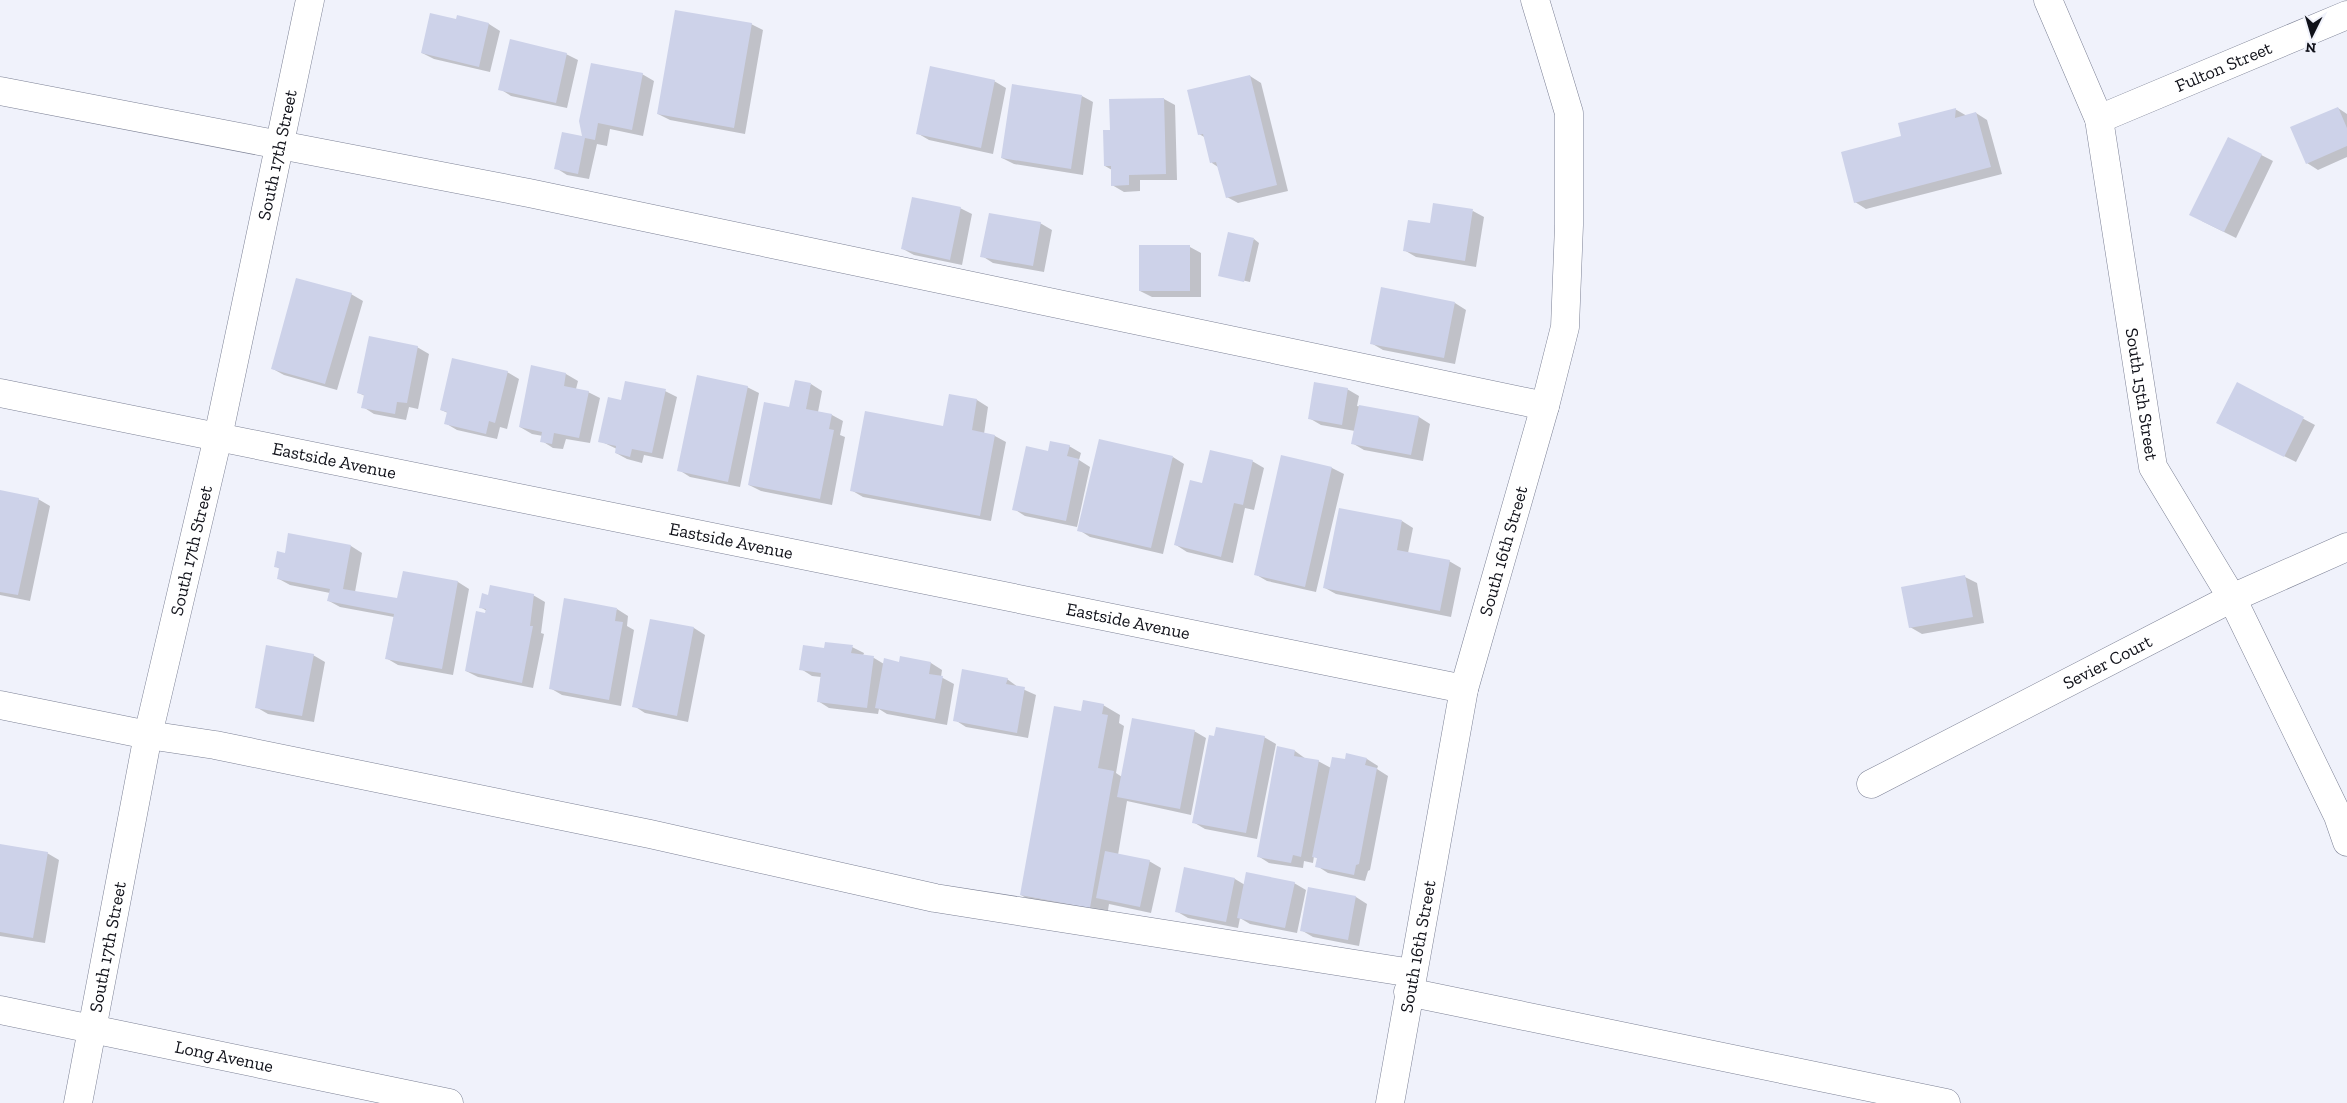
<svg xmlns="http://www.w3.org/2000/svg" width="2347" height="1103" viewBox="0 0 2347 1103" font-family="'Zilla Slab',serif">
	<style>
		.shadow { fill: #0003 }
		.building { fill: #cdd2e9 }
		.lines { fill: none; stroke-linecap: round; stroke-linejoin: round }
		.minor-casing { stroke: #7c8195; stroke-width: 29 }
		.minor { stroke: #fff; stroke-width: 28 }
		.labels { text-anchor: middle; stroke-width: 5; stroke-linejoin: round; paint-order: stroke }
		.street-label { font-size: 18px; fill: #101119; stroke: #f0f2fb }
	</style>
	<rect width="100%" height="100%" fill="#f0f2fb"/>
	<path class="shadow" d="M458 17 489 24 500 31 490 72 434 59 422 53 457 20Z
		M751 24 763 30 745 134 670 120 658 114Z
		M566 54 578 60 567 108 511 96 500 89Z
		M642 74 654 81 643 136 610 129 607 146 597 144 589 179 567 175 556 168Z
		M1250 76 1261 83 1288 191 1238 203 1227 197 1218 167 1212 163 1206 138 1199 134Z
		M994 81 1006 88 993 154 929 140 917 133Z
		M1082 96 1093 102 1083 175 1014 164 1002 158Z
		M1164 99 1175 105 1177 180H1140V191L1124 192 1112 185V170L1105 166 1111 131Z
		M2338 108 2347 114V157L2318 170 2307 163Z
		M1955 109 1967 116 1976 113 1987 120 2002 174 1866 209 1855 202Z
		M2228 138 2273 161 2236 238 2202 221Z
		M960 208 972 214 962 265 914 255 903 249Z
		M1473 211 1484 217 1476 267 1416 257 1404 250Z
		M1040 223 1052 230 1044 272 993 263 982 256Z
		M1254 239 1259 243 1250 282 1219 275Z
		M1190 247 1201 253V297H1152L1140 291Z
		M351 294 363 301 337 390 284 375 273 369Z
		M1455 303 1466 310 1455 364 1383 350 1371 343Z
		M417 347 429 354 418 409 409 407 406 420 374 414 363 407 365 396 359 393Z
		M532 367 566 374 578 381 576 389 588 392 600 398 590 443 566 439 563 449 553 448 542 441 543 436 532 434 520 427Z
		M507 372 519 379 507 429 500 427 497 439 457 430 445 423 448 413 441 410Z
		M811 384 822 391 818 412 832 415 843 421 840 435 845 437 832 505 761 491 749 485 790 408Z
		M2238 384 2315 425 2296 462 2229 429Z
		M747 387 759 393 740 487 690 477 679 470Z
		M1347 389 1359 396 1357 406 1419 417 1430 424 1423 461 1364 450 1352 443 1355 431 1321 425 1309 418Z
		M665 391 677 397 663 459 644 455 642 463 627 459 616 453 617 449 600 441 622 402Z
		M950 396 977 400 988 407 984 434 995 436 1006 442 991 521 863 497 851 490 944 428Z
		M1069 446 1081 453 1079 460 1090 467 1077 527 1025 516 1014 509 1048 453Z
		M1282 456 1332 468 1344 474 1316 592 1267 581 1255 574Z
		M1173 457 1184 464 1163 554 1090 537 1079 530Z
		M1252 461 1264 468 1254 510 1245 508 1233 563 1187 552 1176 545 1203 485Z
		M0 492 38 499 50 506 30 601 0 595Z
		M1402 521 1413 528 1408 553 1449 561 1461 568 1451 617 1336 594 1325 588Z
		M289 535 351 546 362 553 355 592 398 600 404 572 458 582 469 589 453 675 398 665 386 658 394 617 340 607 329 601 330 593 290 585 279 579 280 569 275 566 286 554Z
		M1965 577 1977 583 1984 623 1922 634 1910 627Z
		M533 595 545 602 541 633 544 634 533 688 478 677 466 671 486 615 487 611 480 607 489 596Z
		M617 609 628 616 627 626 634 630 621 706 562 695 550 688Z
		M651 620 694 628 705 635 688 722 645 713 634 706Z
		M852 647 864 653 863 656 874 658 884 664 931 663 942 670 941 677 954 684 947 725 887 714 879 709 878 714 829 708 818 701 821 677 812 676 801 669 825 650Z
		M313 655 325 662 314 722 268 714 256 707Z
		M1007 679 1018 687 1036 695 1028 738 966 727 955 720Z
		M1103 705 1120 715 1119 723 1124 726 1116 773 1122 777 1194 731 1206 738 1191 815 1127 801 1118 855 1149 861 1161 868 1151 913 1109 904 1107 916 1038 905 1021 895 1082 712Z
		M1264 737 1276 744 1257 839 1205 829 1193 822Z
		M1278 748 1295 751 1306 759 1318 761 1331 768 1346 761 1367 759 1378 766 1377 769 1388 776 1370 870 1368 871 1365 881 1328 873 1317 866 1318 859 1314 856 1313 863 1304 861 1303 868 1269 863 1258 856Z
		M0 845 47 853 59 860 45 943 0 936Z
		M1185 869 1235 879 1245 885 1294 883 1306 890 1297 933 1250 924 1240 918 1238 928 1188 918 1176 911Z
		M1309 889 1356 897 1367 904 1359 946 1313 937 1301 930Z"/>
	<path class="building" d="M675 10 752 23 734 128 657 114Z
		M430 13 456 19 457 15 489 23 479 67 421 53Z
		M510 39 567 53 556 103 498 90Z
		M591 63 643 73 632 130 598 123 595 140 585 138 578 174 554 169 562 132 582 136 579 121Z
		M930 66 995 80 981 148 916 134Z
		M1250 75 1277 185 1226 198 1216 162 1210 163 1203 134 1198 135 1187 90Z
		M1012 84 1082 95 1071 169 1001 158Z
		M1164 98 1166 174 1129 175V185L1111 186V166H1104L1103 130H1110L1109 99Z
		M2338 107 2347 128V146L2306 164 2290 127Z
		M1956 108 1955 118 1976 112 1991 167 1854 203 1841 152 1901 136 1898 123Z
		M2228 137 2262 154 2224 232 2189 215Z
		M912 197 961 207 950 260 901 249Z
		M1433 203 1473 209 1465 261 1403 251 1408 220 1430 223Z
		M989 213 1041 222 1033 266 980 257Z
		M1228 232 1254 238 1244 282 1218 276Z
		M1139 245H1190V291H1139Z
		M296 278 352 293 325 384 271 369Z
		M1381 287 1455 302 1444 358 1370 344Z
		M369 336 418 346 407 403 397 402 395 414 361 408 364 395 357 393Z
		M452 358 508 371 495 423 489 421 486 434 444 424 447 412 440 410Z
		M531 365 566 373 564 386 589 391 579 438 554 433 552 444 540 442 542 432 519 427Z
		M697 375 748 386 728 482 677 471Z
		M795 380 811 383 806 409 832 414 829 429 834 430 820 499 748 485 764 402 789 407Z
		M625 381 666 389 652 453 632 449 630 457 615 453 616 446 598 442 608 397 621 400Z
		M1314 382 1348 388 1342 425 1308 419Z
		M2237 382 2304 417 2284 457 2216 423Z
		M949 394 977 399 972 430 995 435 980 516 850 491 865 411 943 426Z
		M1359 405 1419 416 1411 455 1351 444Z
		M1099 439 1173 456 1151 548 1077 531Z
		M1050 441 1070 445 1067 456 1079 459 1066 521 1012 510 1026 446 1048 451Z
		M1210 450 1253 460 1243 505 1234 503 1221 557 1174 545 1190 480 1202 483Z
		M1281 455 1332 467 1305 587 1254 575Z
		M0 490 39 498 18 595 0 592Z
		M1339 508 1402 520 1397 550 1450 560 1440 611 1323 588Z
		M288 533 351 545 343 589 397 598 403 571 458 581 442 669 385 659 394 614 327 601 330 589 277 579 279 568 274 567 277 551 285 553Z
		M1965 575 1973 617 1909 628 1901 587Z
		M490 585 534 594 530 626H533L522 683 465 671 476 611 485 613 486 609 479 608 482 593 488 595Z
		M564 598 617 608 615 621 623 622 609 700 549 689Z
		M650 619 694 627 677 716 632 707Z
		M825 642 853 645 851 653 874 656 867 708 817 702 821 673 799 670 803 645 824 648Z
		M266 645 314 654 302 716 255 708Z
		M900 656 931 662 929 674 943 676 935 719 875 708 884 658 899 662Z
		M962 669 1008 678 1006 684 1025 687 1017 733 953 721Z
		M1083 700 1104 704 1102 714 1108 715 1098 768 1114 771 1090 908 1020 895 1054 706 1081 711Z
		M1132 718 1195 730 1180 809 1117 797Z
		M1216 727 1265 736 1246 833 1192 823 1209 735 1214 736Z
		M1277 746 1295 750 1294 756 1319 760 1301 857 1293 855 1291 863 1257 857Z
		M1346 753 1367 758 1365 765 1377 768 1359 864 1356 865 1354 875 1315 867 1317 858 1312 857 1332 757 1345 759Z
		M0 844 48 852 33 938 0 932Z
		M1105 851 1150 860 1140 907 1096 898Z
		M1184 867 1235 878 1226 922 1175 912Z
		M1246 872 1295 882 1285 928 1237 918Z
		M1308 887 1356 896 1348 940 1300 931Z"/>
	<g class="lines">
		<g class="minor-casing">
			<g id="minor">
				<path id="s1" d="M2048 0 2099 119 2153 467 2232 598 2338 816 2347 842"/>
				<path d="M0 91 529 193 1545 406"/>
				<path id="s2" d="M2099 119 2347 15"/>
				<path id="s3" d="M0 393 1464 689"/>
				<path d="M0 705 148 735 215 745 650 834 935 898 1412 973"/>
				<path id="s4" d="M1871 784 2232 598 2347 547"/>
				<path d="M1408 992 1946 1103"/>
				<path id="s5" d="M0 1010 449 1103"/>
				<path id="s6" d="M78 1103 148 735 218 437 310 0"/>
				<path id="s7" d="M1390 1103 1464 689 1545 406 1565 327 1569 225V113L1535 0"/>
			</g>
		</g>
		<use href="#minor" class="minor"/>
	</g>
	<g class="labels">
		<g class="street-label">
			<text dy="6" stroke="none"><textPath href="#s2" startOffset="135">Fulton Street</textPath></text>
			<text dy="6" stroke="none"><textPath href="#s6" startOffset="969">South 17th Street</textPath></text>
			<text dy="6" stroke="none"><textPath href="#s1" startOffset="408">South 15th Street</textPath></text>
			<text dy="6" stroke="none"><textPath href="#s3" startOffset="341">Eastside Avenue</textPath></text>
			<text dy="6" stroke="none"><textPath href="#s3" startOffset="746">Eastside Avenue</textPath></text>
			<text dy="6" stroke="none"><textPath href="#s6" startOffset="564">South 17th Street</textPath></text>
			<text dy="6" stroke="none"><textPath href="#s7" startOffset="564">South 16th Street</textPath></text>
			<text dy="6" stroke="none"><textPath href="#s3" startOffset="1151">Eastside Avenue</textPath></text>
			<text dy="6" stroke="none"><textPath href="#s4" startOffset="266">Sevier Court</textPath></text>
			<text dy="6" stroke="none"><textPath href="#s7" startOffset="159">South 16th Street</textPath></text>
			<text dy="6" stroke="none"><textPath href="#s6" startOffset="159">South 17th Street</textPath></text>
			<text dy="6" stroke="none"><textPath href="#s5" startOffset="229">Long Avenue</textPath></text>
		</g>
	</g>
	<g transform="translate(2312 35) rotate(185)" stroke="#f0f2fb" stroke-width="4" paint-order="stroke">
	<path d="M0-4L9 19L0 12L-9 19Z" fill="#101119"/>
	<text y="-8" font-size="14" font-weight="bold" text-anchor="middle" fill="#101119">N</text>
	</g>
</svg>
